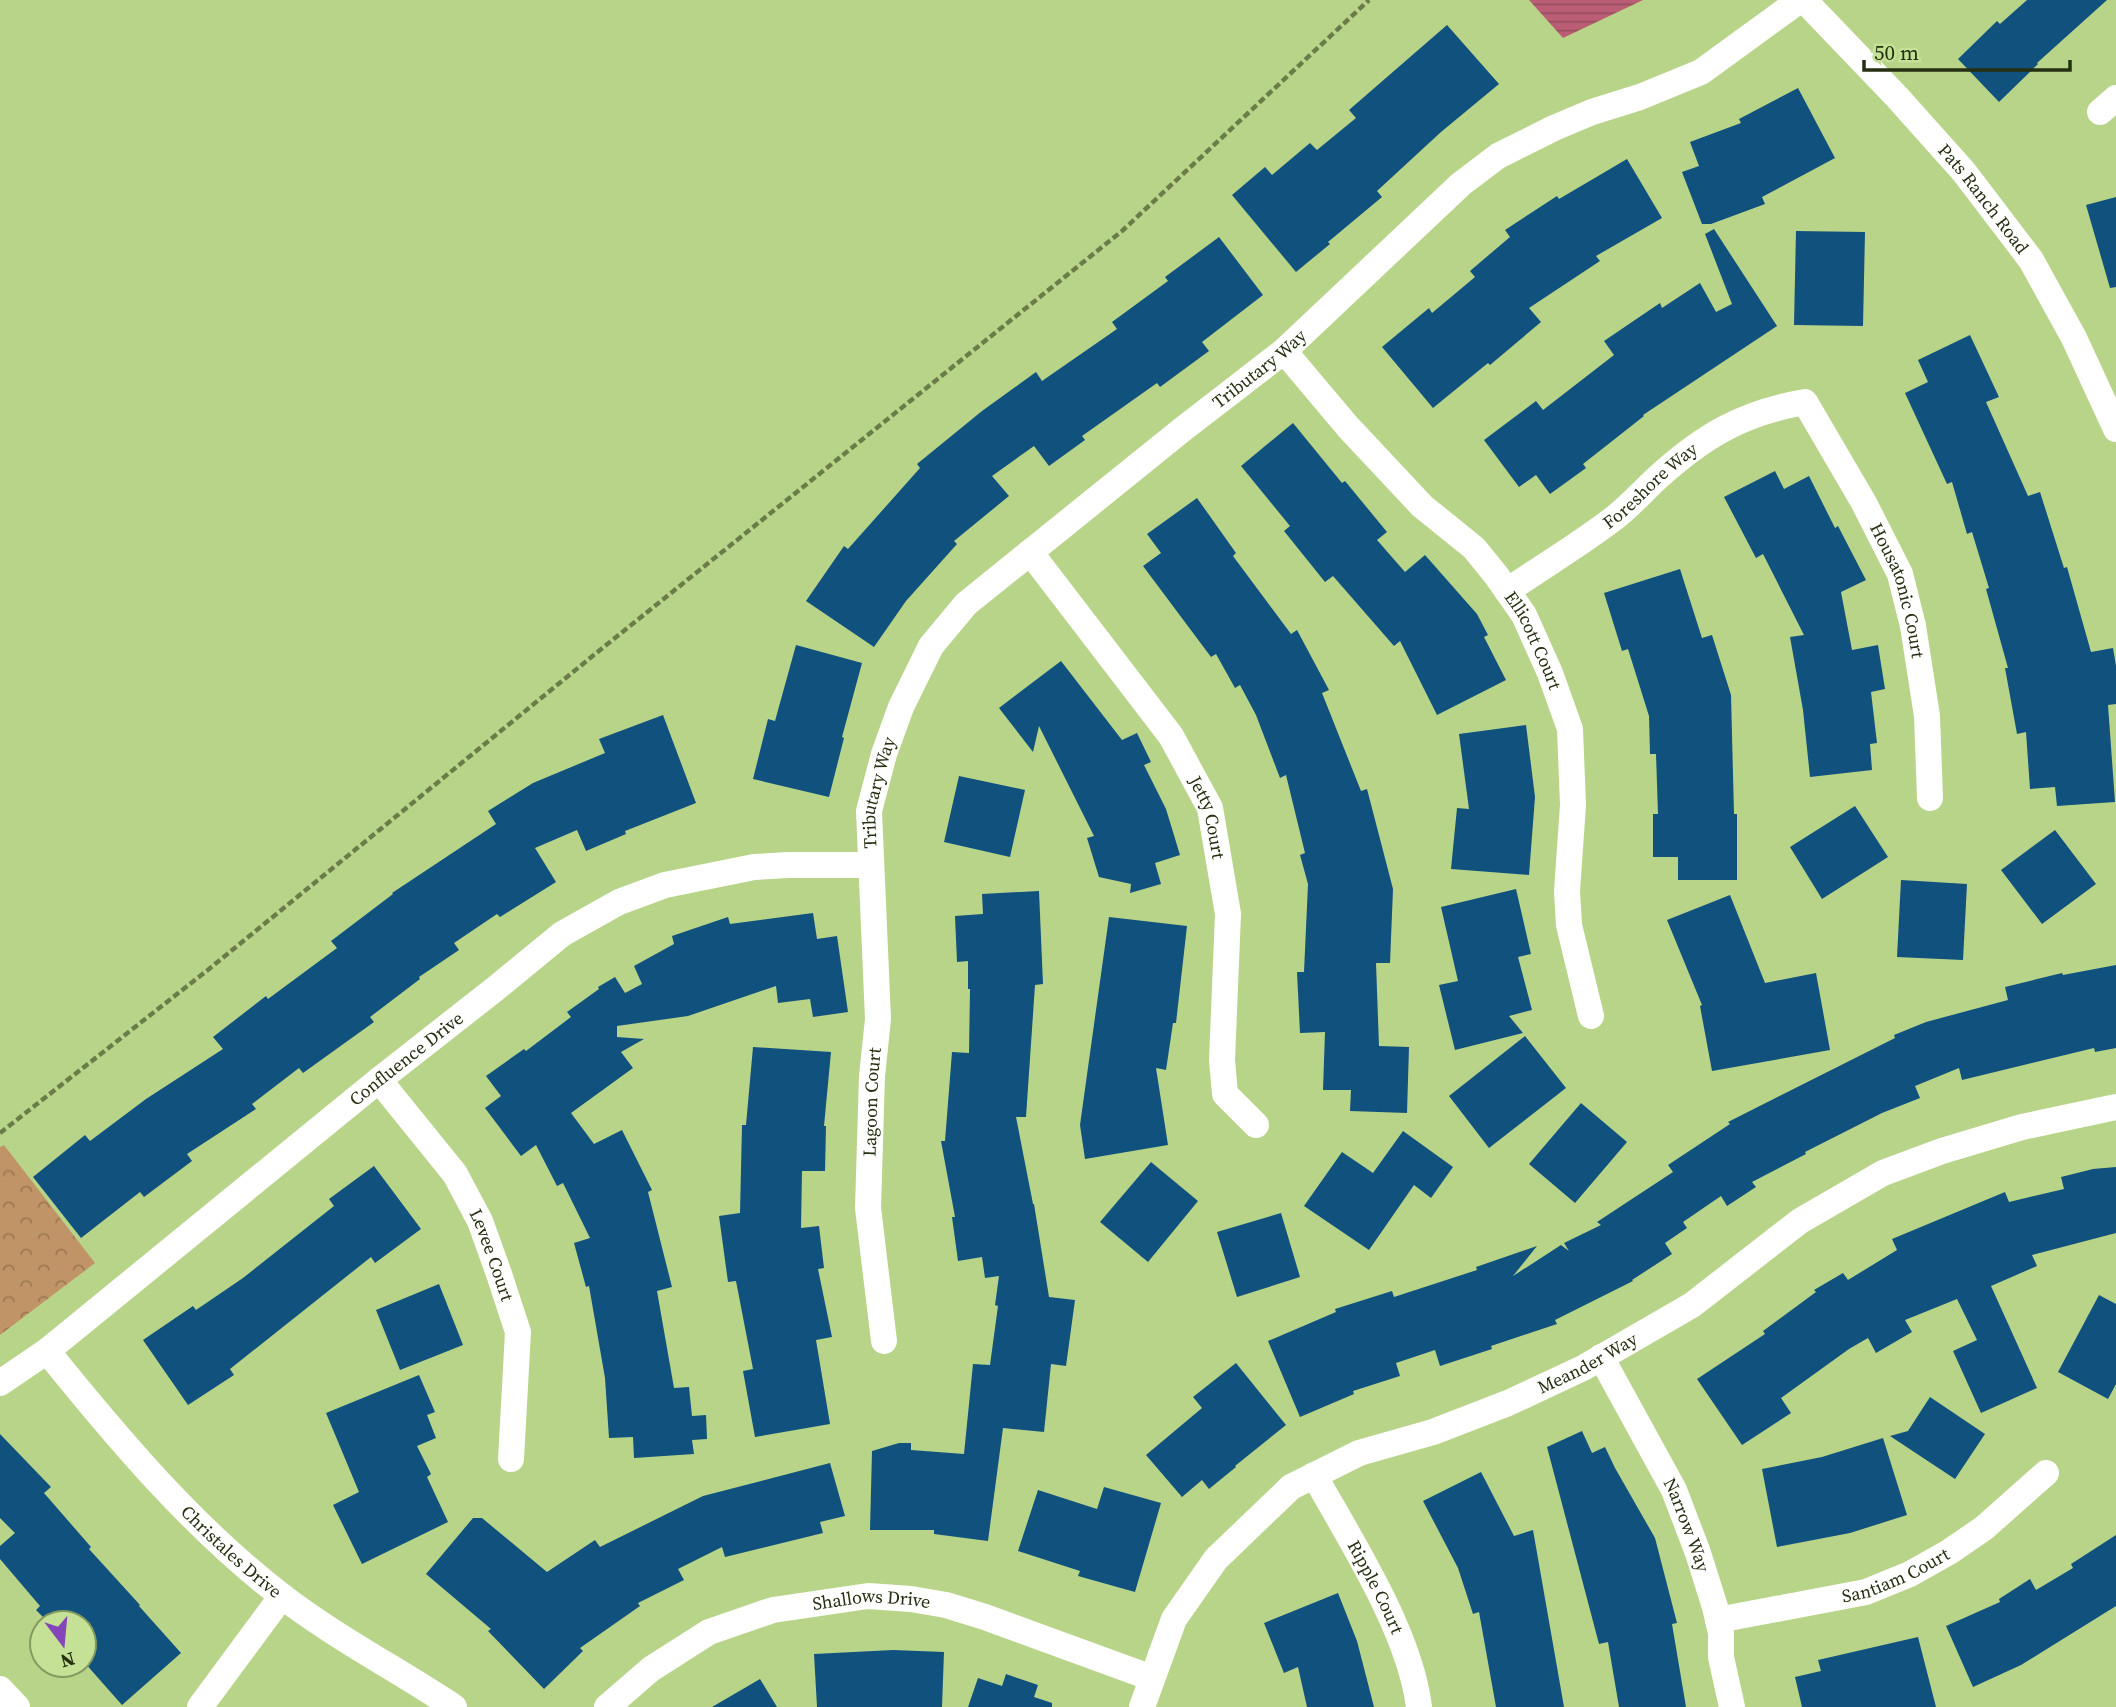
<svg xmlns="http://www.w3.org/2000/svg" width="2116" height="1707" viewBox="0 0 2116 1707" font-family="'Source Serif 4',serif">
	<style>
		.park { fill: url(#park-crowns) }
		.water { fill: url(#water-rules) }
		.building { fill: #10517e }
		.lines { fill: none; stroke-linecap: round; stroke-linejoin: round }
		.path { stroke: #6a7d49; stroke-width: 4.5; stroke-dasharray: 7 3.5; stroke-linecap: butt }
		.street { stroke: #fff; stroke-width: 26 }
		.labels { text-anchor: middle; stroke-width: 7; stroke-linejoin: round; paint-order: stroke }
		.street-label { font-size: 18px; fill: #252f11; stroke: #c4e195 }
	</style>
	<defs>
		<pattern id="park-crowns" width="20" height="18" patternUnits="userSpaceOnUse" patternTransform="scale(1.75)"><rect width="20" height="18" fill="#c19467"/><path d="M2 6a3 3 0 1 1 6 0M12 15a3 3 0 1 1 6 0" fill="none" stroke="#9d7953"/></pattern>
		<pattern id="water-rules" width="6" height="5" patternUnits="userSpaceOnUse" patternTransform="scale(1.75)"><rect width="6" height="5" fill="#bb5e75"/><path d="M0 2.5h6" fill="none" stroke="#984e5f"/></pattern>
	</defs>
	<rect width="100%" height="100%" fill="#b8d489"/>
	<path class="park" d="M4 1145 95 1263 0 1335V1147Z"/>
	<path class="water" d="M1529 0H1643L1563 38Z"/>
	<path class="building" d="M2027 0H2107L2037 63 2038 64 1999 102 1958 59 1997 21 2000 24Z
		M1447 25 1499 84 1441 132 1377 191 1382 197 1328 242 1330 244 1296 272 1232 195 1265 167 1272 175 1310 143 1317 150 1356 118 1349 110Z
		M1798 88 1835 158 1762 197 1765 204 1711 224H1702L1682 172 1699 166 1690 142 1741 123 1739 119Z
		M1627 159 1662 218 1596 256 1600 261 1529 308 1541 322 1490 365 1488 363 1433 408 1382 347 1429 308 1432 313 1475 277 1470 271 1510 237 1505 230 1557 196 1559 199Z
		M2116 197V287L2110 288 2086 205Z
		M1714 229 1777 326 1643 415 1644 416 1583 464 1586 468 1550 494 1536 475 1519 487 1484 440 1536 401 1543 410 1614 355 1604 341 1660 303 1662 308 1700 283 1716 312 1732 304 1705 234Z
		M1796 231 1865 232 1863 326 1794 325Z
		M1219 237 1263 295 1202 342 1209 351 1160 387 1157 383 1082 436 1085 440 1049 466 1034 446 992 476 1009 496 954 541 957 544 906 601 874 647 806 601 844 546 848 549 920 468 917 464 982 411 1036 372 1042 381 1117 329 1112 322 1168 281 1165 277Z
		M1970 335 1999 397 1986 402 2028 496 2040 492 2064 568 2067 567 2091 652 2113 648 2116 666V704L2108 705 2115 802 2057 806 2055 787 2030 789 2026 732 2017 734 2005 668H2008L1986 589 1989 588 1972 532 1967 534 1952 482 1947 484 1905 393 1928 382 1918 360Z
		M1293 423 1342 483 1345 481 1387 532 1377 540 1405 572 1425 555 1477 614 1488 635 1484 637 1506 680 1437 715 1400 641 1394 646 1333 576 1325 582 1284 531 1290 526 1241 466Z
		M1775 471 1784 489 1809 476 1835 528 1838 526 1866 580 1841 592 1852 650 1878 645 1885 689 1871 692 1877 743 1870 744 1872 770 1810 777 1803 710 1790 637 1804 635 1763 554 1756 558 1724 497Z
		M1197 498 1236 553 1233 556 1291 634 1297 630 1329 690 1322 693 1361 791 1367 789 1393 889 1390 963H1376L1379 1046 1409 1047 1407 1113 1350 1111 1351 1090H1323L1325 1032 1300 1033 1297 972H1304L1308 884 1300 855 1305 853 1286 775 1280 778 1256 715 1240 685 1235 688 1216 654 1211 657 1143 566 1161 553 1147 534Z
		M1680 569 1702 638 1712 635 1731 695 1734 814H1737V880H1678V857H1653V814H1658L1656 754H1650L1649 716 1628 649 1622 651 1604 593Z
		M796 645 862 663 842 737 844 738 829 797 753 779 768 719 775 721Z
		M1061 661 1122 740 1137 733 1151 762 1144 765 1166 809 1180 855 1155 863 1161 884 1130 893 1131 884 1099 877 1087 838 1094 836 1039 726 1033 752 999 708Z
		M663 715 696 803 625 831 626 834 586 851 577 830 535 848 556 882 500 917 497 914 454 943 459 950 419 977 420 979 370 1017 374 1022 303 1073 299 1068 252 1104 256 1109 187 1154 192 1161 144 1197 140 1192 81 1238 33 1177 85 1135 90 1141 146 1099 223 1049 213 1037 266 996 268 999 337 948 331 941 393 894 392 893 496 824 488 811 533 783 605 753 599 739Z
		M1526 725 1535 797 1529 875 1451 869 1457 808 1469 809 1459 734Z
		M959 776 1025 790 1010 857 944 842Z
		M1855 806 1888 857 1822 899 1790 847Z
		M2055 830 2096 884 2042 924 2001 870Z
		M1901 880 1967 884 1963 960 1897 957Z
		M1516 889 1531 954 1518 957 1532 1010 1509 1016 1523 1033 1455 1050 1439 985 1458 981 1441 907Z
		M1039 891 1043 984 1035 985 1026 1117H1016L1033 1204H1034L1049 1297 1075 1300 1066 1366 1051 1364 1044 1432 1003 1428 988 1541 934 1534V1530H870L872 1451 899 1443H911V1450L964 1454 973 1364 990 1365 998 1306 995 1305 999 1276 985 1278 982 1257 958 1261 952 1217H955L941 1141H945L952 1052 969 1053 970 989H968V961L957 962 955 916 983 914 982 894Z
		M1730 895 1765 983 1816 973 1830 1050 1712 1071 1700 1006 1702 1005 1667 920Z
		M813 913 817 939 837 936 848 1012 813 1017 810 999 778 1003 776 986 688 1016 617 1026V1037L644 1039 621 1052 633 1068 571 1113 594 1144 622 1130 652 1190 648 1192 672 1287 657 1291 674 1388 689 1387 692 1416 706 1415 707 1439 692 1440 694 1454 634 1458 633 1437 609 1438 605 1378 589 1286 586 1287 574 1243 590 1238 563 1183 557 1186 536 1145 521 1156 485 1108 501 1096 486 1076 524 1049 526 1051 571 1017 567 1012 599 989 598 987 615 977 625 993 642 984 634 966 674 944 672 936 728 917 730 924Z
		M1109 917 1187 926 1176 1023H1173L1166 1070 1156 1068 1168 1145 1085 1159 1080 1125Z
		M2116 965V1048L2095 1052 2094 1048 1962 1080 1959 1068 1915 1086 1920 1098 1882 1113 1805 1152 1806 1154 1752 1182 1756 1187 1727 1206 1721 1196 1683 1222 1687 1228 1665 1243 1672 1254 1632 1280 1633 1281 1555 1320 1557 1324 1491 1346 1492 1349 1440 1366 1435 1350 1396 1363 1400 1376 1353 1391 1354 1394 1300 1417 1268 1341 1336 1312 1335 1309 1392 1291 1394 1297 1477 1270 1476 1267 1537 1246 1513 1276 1561 1245 1569 1251 1564 1243 1601 1225 1597 1222 1673 1172 1668 1165 1730 1124 1728 1122 1895 1038 1894 1035 1926 1022 2008 1000 2005 987 2062 973 2063 975Z
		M1525 1036 1566 1088 1489 1148 1449 1096Z
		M753 1047 831 1052 824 1126H826L825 1171H802L801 1228 819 1226 824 1268 818 1269 832 1337 816 1340 830 1424 755 1437 743 1371 753 1369 736 1281 728 1282 719 1216 740 1213 742 1125H746Z
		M1581 1103 1627 1142 1575 1203 1529 1164Z
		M1403 1131 1453 1167 1431 1198 1414 1185 1369 1250 1304 1206 1342 1152 1373 1173Z
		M1151 1162 1198 1201 1148 1262 1100 1222Z
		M374 1166 421 1229 375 1263 371 1257 230 1369 234 1375 188 1405 143 1340 193 1306 196 1310 243 1278 334 1206 329 1199Z
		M2116 1167V1233L2032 1255 2037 1266 1991 1286 2037 1388 1981 1413 1953 1351 1977 1340 1957 1299 1905 1320 1912 1332 1876 1353 1868 1338 1849 1349 1781 1398 1791 1413 1742 1445 1697 1379 1765 1334 1763 1331 1816 1292 1814 1290 1843 1273 1848 1280 1897 1250 1892 1239 2005 1192 2009 1202 2064 1189 2061 1177 2093 1169Z
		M1281 1213 1300 1277 1237 1297 1217 1232Z
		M439 1284 463 1345 400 1370 376 1310Z
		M2099 1295 2116 1304V1384L2108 1399 2058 1372Z
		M1236 1363 1286 1425 1235 1466 1236 1467 1209 1489 1202 1480 1182 1497 1146 1455 1202 1408 1193 1397Z
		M419 1375 435 1412 427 1415 436 1438 417 1446 431 1474 427 1477 448 1522 362 1564 333 1505 359 1492 326 1413Z
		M1930 1397 1985 1434 1955 1479 1890 1436 1908 1431Z
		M1582 1431 1592 1453 1605 1447 1615 1468 1655 1538 1677 1623 1672 1624 1686 1707H1619L1608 1642 1599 1644 1547 1447Z
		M0 1434 51 1487 44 1493 91 1547 89 1549 140 1605 139 1606 181 1653 122 1705 84 1662V1623H49L36 1610 40 1606 0 1559V1546L15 1533 0 1518Z
		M1883 1438 1907 1515 1850 1533 1777 1547 1762 1469 1822 1457Z
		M830 1463 845 1516 820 1522 823 1533 725 1557 722 1547 678 1569 684 1580 638 1603 640 1606 580 1648 583 1651 544 1689 488 1631 491 1629 426 1574 473 1518H482L547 1572 595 1540 600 1547 703 1496Z
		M1481 1472 1514 1536 1533 1530 1564 1707H1496L1479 1612 1473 1614 1458 1568 1423 1501Z
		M1104 1487 1161 1503 1135 1592 1078 1576 1080 1571 1018 1551 1038 1490 1097 1509Z
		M2116 1535V1606L2021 1665 1973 1687 1946 1626 2000 1602 1999 1599 2030 1579 2036 1590 2073 1568 2071 1564Z
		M1338 1593 1357 1641 1374 1707H1307L1298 1667 1284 1673 1264 1623Z
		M1918 1637 1936 1707H1802L1795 1677 1821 1671 1818 1660Z
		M893 1650 944 1652 942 1707H817L814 1654Z
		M1006 1674 1038 1685 1034 1697 1052 1703V1707H968L978 1678 1002 1686Z
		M760 1679 777 1707H712Z"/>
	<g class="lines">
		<path class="path" d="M0 1133 209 969 600 650 1122 231 1369 0"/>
		<g class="street">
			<path id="s1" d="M1804 0 1897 97 1964 172 2031 260 2074 338 2116 429"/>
			<path d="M2100 112 2116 98"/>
			<path id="s2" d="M1284 351 1348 427 1422 506 1474 548 1496 575 1524 615 1550 673 1570 729 1573 805 1567 891 1569 925 1591 1016"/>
			<path id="s3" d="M1030 552 1171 736 1210 808 1228 914 1222 1060 1225 1094 1256 1125"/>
			<path id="s4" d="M1507 591C1542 567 1579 545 1613 519 1629 507 1642 492 1656 479 1703 436 1742 413 1805 402L1864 503 1900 574 1913 626 1927 716 1930 798"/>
			<path id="s5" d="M379 1080 455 1174 480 1221 499 1274 518 1332 511 1459"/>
			<path id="s6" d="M884 1341 868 1208 872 1076 878 1019 869 811 884 754 901 707 931 646 966 604 1183 429 1284 351 1461 184 1498 156 1554 128 1592 112 1640 97 1701 72 1800 0"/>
			<path id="s7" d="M47 1351C118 1439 193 1528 283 1597 337 1638 398 1670 454 1707"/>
			<path id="s8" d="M1601 1357 1674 1490 1698 1553 1715 1607 1721 1633V1657L1732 1707"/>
			<path id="s9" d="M0 1383 47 1351 379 1080 495 989 562 934 619 902 665 885 754 867 788 865H870"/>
			<path id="s10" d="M1314 1475C1351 1541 1410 1632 1419 1707"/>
			<path id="s11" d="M1718 1620 1866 1592 1910 1574 1949 1552 1984 1528 2046 1473"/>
			<path d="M0 1689 17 1707"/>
			<path d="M200 1707 282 1596"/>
			<path id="s12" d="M607 1707 651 1669 709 1632 773 1610 868 1596 911 1599 946 1605 985 1617 1152 1678"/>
			<path id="s13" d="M1142 1707 1174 1619 1216 1559 1291 1487 1359 1453 1433 1432 1508 1403 1583 1368 1692 1305 1800 1221 1883 1173 1942 1151 2022 1127 2116 1107"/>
		</g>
	</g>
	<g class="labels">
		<g class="street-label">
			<text dy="6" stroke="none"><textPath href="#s1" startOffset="268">Pats Ranch Road</textPath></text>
			<text dy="6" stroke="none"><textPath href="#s6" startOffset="1139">Tributary Way</textPath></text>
			<text dy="6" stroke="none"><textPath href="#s4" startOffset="178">Foreshore Way</textPath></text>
			<text dy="6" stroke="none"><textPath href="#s4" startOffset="569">Housatonic Court</textPath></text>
			<text dy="6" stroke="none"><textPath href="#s2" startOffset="385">Ellicott Court</textPath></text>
			<text dy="6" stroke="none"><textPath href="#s6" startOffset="551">Tributary Way</textPath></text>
			<text dy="6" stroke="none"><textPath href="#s3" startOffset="322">Jetty Court</textPath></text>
			<text dy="6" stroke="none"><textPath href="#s9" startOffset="520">Confluence Drive</textPath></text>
			<text dy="6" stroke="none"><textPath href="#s6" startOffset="240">Lagoon Court</textPath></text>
			<text dy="6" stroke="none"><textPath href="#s5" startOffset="210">Levee Court</textPath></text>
			<text dy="6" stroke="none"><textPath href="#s13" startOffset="593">Meander Way</textPath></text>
			<text dy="6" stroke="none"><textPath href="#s8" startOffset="189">Narrow Way</textPath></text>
			<text dy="6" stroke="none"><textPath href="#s7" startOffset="273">Christales Drive</textPath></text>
			<text dy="6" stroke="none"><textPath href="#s11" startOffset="184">Santiam Court</textPath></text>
			<text dy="6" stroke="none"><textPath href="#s10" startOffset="128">Ripple Court</textPath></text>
			<text dy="6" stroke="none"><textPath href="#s12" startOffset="294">Shallows Drive</textPath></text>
		</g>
	</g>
	<g transform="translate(63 1644) rotate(164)"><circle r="33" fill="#c4e195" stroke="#849a60" stroke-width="2"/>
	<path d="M0-5L12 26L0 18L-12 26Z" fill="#8445bb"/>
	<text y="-10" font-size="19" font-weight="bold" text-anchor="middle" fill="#252f11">N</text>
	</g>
	<path d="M1864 60v10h206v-10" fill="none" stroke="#252f11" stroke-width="3.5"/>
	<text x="1874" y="60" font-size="21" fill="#252f11" stroke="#c4e195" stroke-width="5" paint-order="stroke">50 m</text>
</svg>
